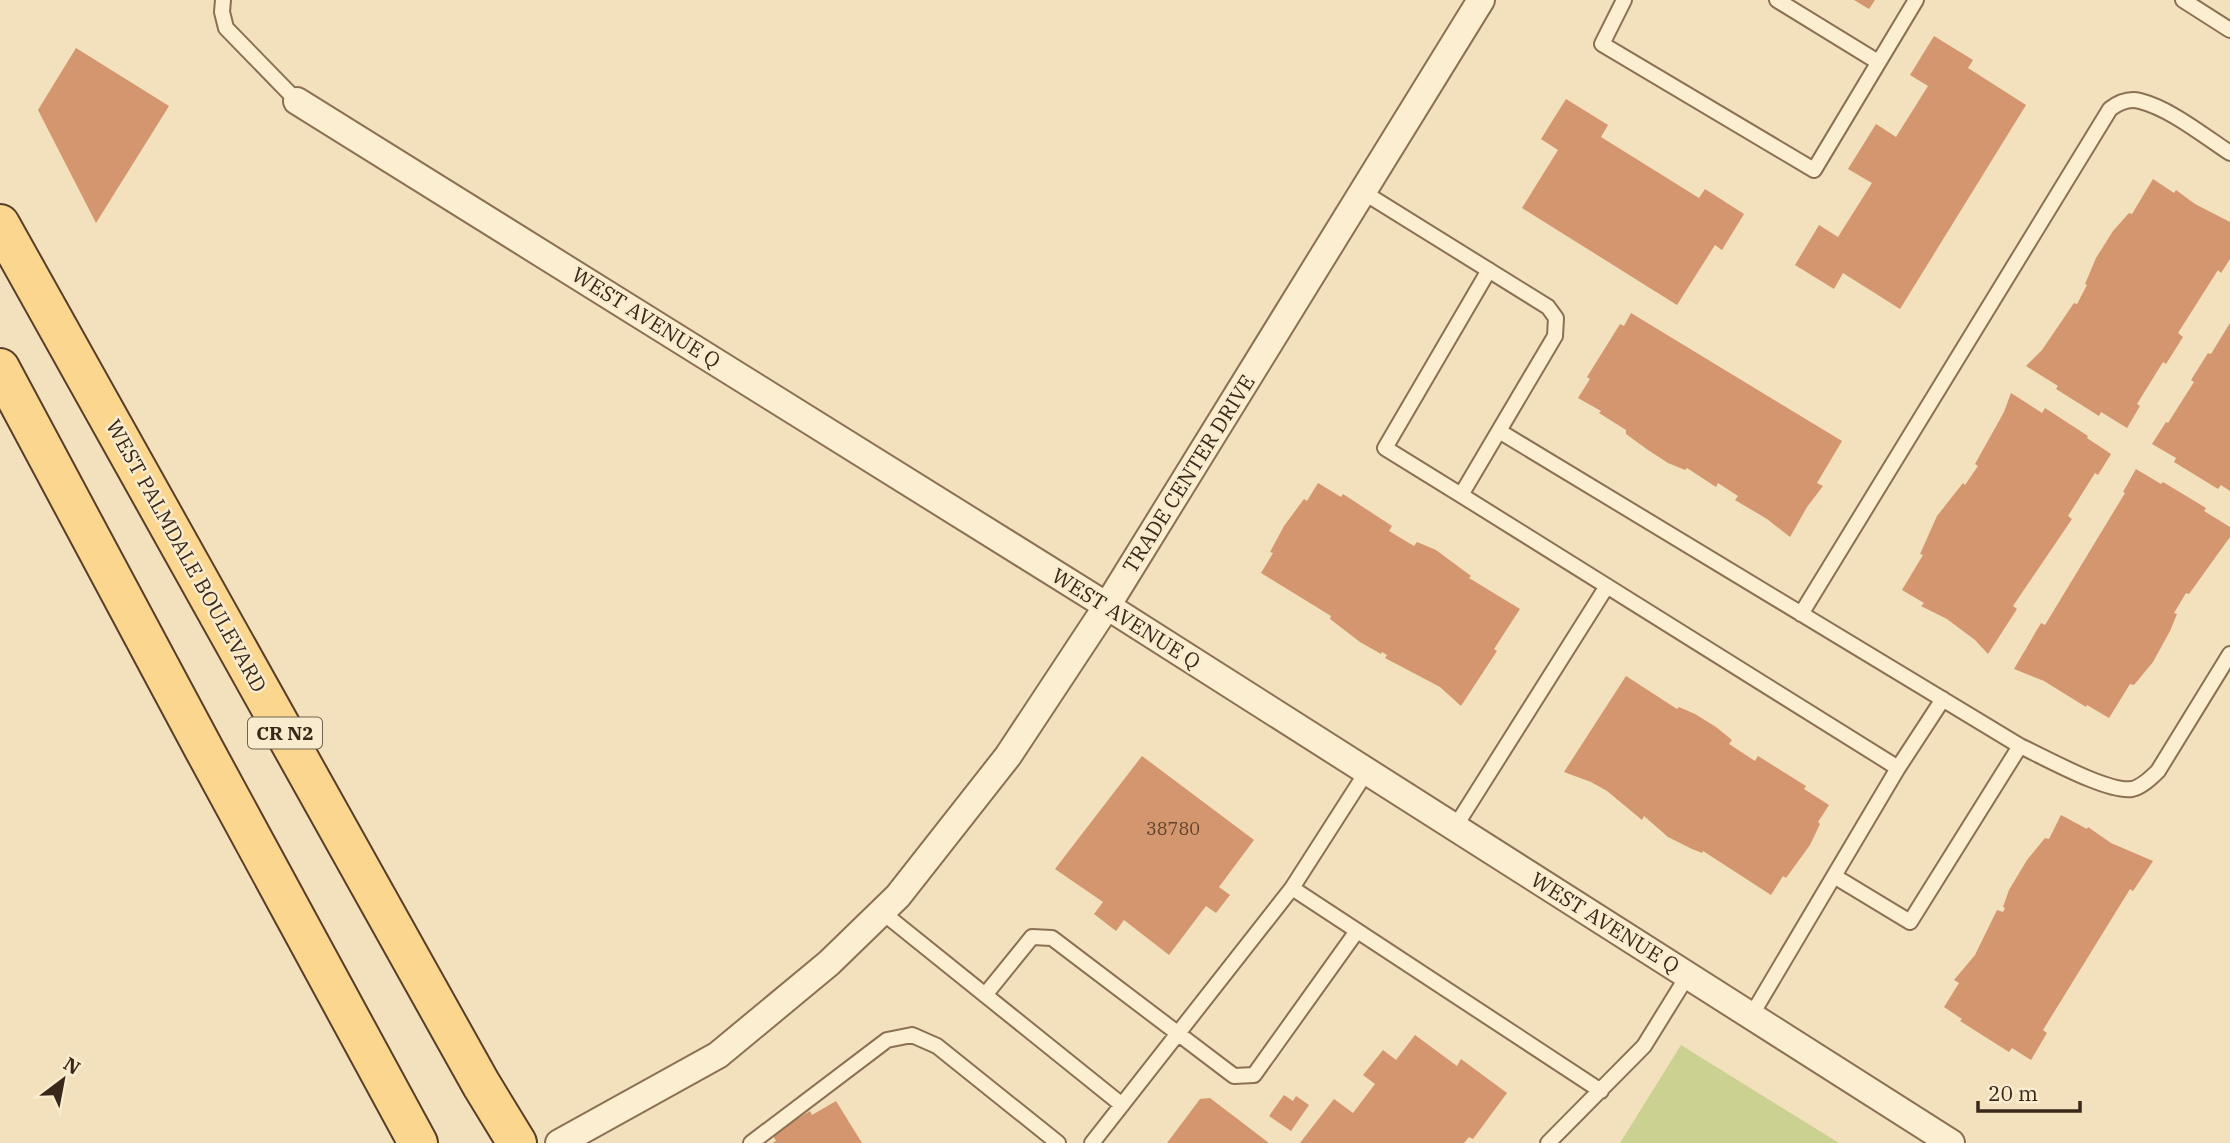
<svg xmlns="http://www.w3.org/2000/svg" width="2230" height="1143" viewBox="0 0 2230 1143" font-family="'IBM Plex Serif',serif">
	<style>
		.green { fill: #cbd190 }
		.building { fill: #d4966e }
		.lines { fill: none; stroke-linecap: round; stroke-linejoin: round }
		.service-casing { stroke: #8b7054; stroke-width: 18 }
		.minor-casing { stroke: #8b7054; stroke-width: 30 }
		.primary-casing { stroke: #583e29; stroke-width: 42 }
		.service { stroke: #fceed0; stroke-width: 14 }
		.minor { stroke: #fceed0; stroke-width: 26 }
		.primary { stroke: #fad68f; stroke-width: 38 }
		.labels { text-anchor: middle; stroke-width: 5; stroke-linejoin: round; paint-order: stroke }
		.number-label { font-size: 18px; fill: #60442f }
		.shield { fill: #f9ebcd; stroke: #736250; stroke-width: 2 }
		.shield-label { font-size: 19px; font-weight: bold; fill: #39281a }
		.street-label { font-size: 21px; fill: #39281a; stroke: #f9ebcd }
	</style>
	<rect width="100%" height="100%" fill="#f2e1bc"/>
	<path class="green" d="M1681 1045 1839 1143H1620Z"/>
	<path class="building" d="M1854 0H1875L1869 9Z
		M1934 36 1973 60 1968 68 2026 105 1900 309 1843 273 1834 289 1795 265 1819 225 1838 237 1872 183 1848 169 1876 124 1896 137 1928 86 1910 75Z
		M76 48 169 106 96 223 38 110Z
		M1566 99 1608 125 1601 137 1699 198 1705 189 1744 214 1722 250 1715 245 1677 305 1522 208 1558 150 1541 139Z
		M2153 179 2174 193 2176 190 2195 204 2230 222V259L2221 273 2218 270 2178 333 2183 337 2166 364 2163 362 2137 404 2140 406 2127 428 2101 412 2099 416 2056 389 2058 386 2026 366 2042 350 2074 303 2077 304 2087 285 2085 284 2096 258 2113 231 2129 213 2132 214Z
		M1631 313 1842 441 1817 483 1823 486 1807 507 1790 537 1767 519 1735 500 1738 496 1718 483 1716 487 1687 468 1685 470 1668 463 1648 450 1626 434V430L1599 413 1601 411 1578 398 1590 379 1587 377 1620 324 1624 326Z
		M2230 323V491L2221 485 2218 489 2174 462 2176 458 2152 444 2166 422 2168 423 2194 382 2191 380 2208 353 2211 354Z
		M2011 393 2042 413 2045 408 2088 436 2087 438 2111 454 2098 475 2095 473 2068 516 2072 519 2013 606 2017 609 1988 654 1975 640 1947 619 1921 606 1924 603 1902 590 1923 555 1920 554 1937 516 1963 483 1965 485 1978 466 1975 464 2004 412Z
		M2136 469 2161 484 2163 482 2206 508 2204 511 2230 527V537L2189 594 2186 593 2174 613 2177 614 2170 631 2153 662 2134 685 2130 684 2109 718 2087 705 2086 707 2044 681 2014 669 2041 623 2045 625 2125 493 2123 492Z
		M1318 483 1341 497 1343 494 1392 526 1389 531 1414 546 1417 542 1436 550 1471 576 1469 578 1520 609 1494 649 1497 651 1461 706 1440 687 1385 658 1387 655 1382 652 1381 654 1360 642 1330 619 1331 616 1261 573 1273 553 1270 552 1284 526 1301 503 1304 499 1307 501Z
		M1626 676 1677 709 1679 707 1695 714 1716 727 1732 740 1729 744 1755 761 1758 756 1806 786 1804 789 1829 805 1818 822 1820 824 1810 845 1786 878 1783 876 1771 895 1703 851 1702 853 1692 849 1668 837 1644 816 1642 820 1607 791 1591 782 1564 772Z
		M1142 756 1254 840 1219 887 1230 895 1216 913 1206 906 1169 955 1124 920 1116 931 1094 914 1103 902 1055 869Z
		M2061 815 2087 829 2088 827 2111 843 2153 861 2133 891 2130 889 2043 1030 2047 1033 2031 1060 2012 1048 2009 1052 1960 1021 1962 1019 1944 1007 1959 983 1954 980 1975 955 1997 910 2003 912 2005 908 2003 907 2009 890 2027 860 2045 838 2049 839Z
		M1415 1035 1457 1066 1461 1059 1507 1093 1473 1139 1469 1137 1464 1143H1300L1334 1099 1353 1113 1375 1084 1363 1075 1383 1050 1396 1060Z
		M1284 1095 1293 1101 1296 1096 1309 1105 1291 1131 1269 1116Z
		M1210 1098 1269 1143H1167L1200 1099Z
		M836 1101 862 1143H772L776 1141 772 1134 810 1111 812 1115Z"/>
	<g class="lines">
		<g class="service-casing">
			<path id="service" d="M223 0 222 12 226 28 297 101
				M1624 0 1602 44 1814 170 1916 0
				M1777 0 1878 62
				M2183 0 2230 30
				M1363 192 1548 307 1556 318 1555 336 1461 495 1385 448 1489 270
				M1499 431 2020 746 1910 922 1834 876
				M1461 495 1898 768 1751 1016
				M1801 614 2110 109C2118 103 2129 98 2140 101 2171 109 2204 136 2230 153
				M2020 746C2044 757 2108 793 2132 789 2142 787 2152 777 2158 771L2230 654
				M1898 768 1943 699
				M1455 827 1607 586
				M1292 888 1601 1091
				M882 912 1122 1105
				M985 995 1032 937 1052 938 1234 1076 1254 1075 1357 931
				M751 1143 887 1040 912 1035 937 1046 1058 1143
				M1092 1143 1292 888 1367 771
				M1548 1143 1644 1046 1688 975"/>
		</g>
		<g class="minor-casing">
			<path id="minor" d="M297 101 1107 606 1951 1143
				M559 1143 718 1055 829 963 898 896 1008 756 1107 606 1481 0"/>
		</g>
		<g class="primary-casing">
			<path id="primary" d="M0 224 481 1084 517 1143
				M0 368 205 751 418 1143"/>
		</g>
		<use href="#service" class="service"/>
		<use href="#minor" class="minor"/>
		<use href="#primary" class="primary"/>
	</g>
	<g class="labels">
		<g class="number-label">
			<text x="1173" y="835">38780</text>
		</g>
		<rect class="shield" x="248" y="717.5" width="74" height="31" rx="5"/>
		<g class="shield-label">
			<text x="285" y="740">CR N2</text>
		</g>
		<g class="street-label">
			<text transform="translate(646 318) rotate(32)" y="7">WEST AVENUE Q</text>
			<text transform="translate(1189 474) rotate(-58)" y="7">TRADE CENTER DRIVE</text>
			<text transform="translate(186 556) rotate(61)" y="7">WEST PALMDALE BOULEVARD</text>
			<text transform="translate(1126 619) rotate(32)" y="7">WEST AVENUE Q</text>
			<text transform="translate(1605 923) rotate(32)" y="7">WEST AVENUE Q</text>
		</g>
	</g>
	<g transform="translate(63 1080) rotate(32)" stroke="#f9ebcd" stroke-width="5" paint-order="stroke">
	<path d="M0-5L12 26L0 18L-12 26Z" fill="#39281a"/>
	<text y="-10" font-size="19" font-weight="bold" text-anchor="middle" fill="#39281a">N</text>
	</g>
	<path d="M1978 1101v10h102v-10" fill="none" stroke="#39281a" stroke-width="3.5"/>
	<text x="1988" y="1101" font-size="21" fill="#39281a" stroke="#f9ebcd" stroke-width="5" paint-order="stroke">20 m</text>
</svg>
